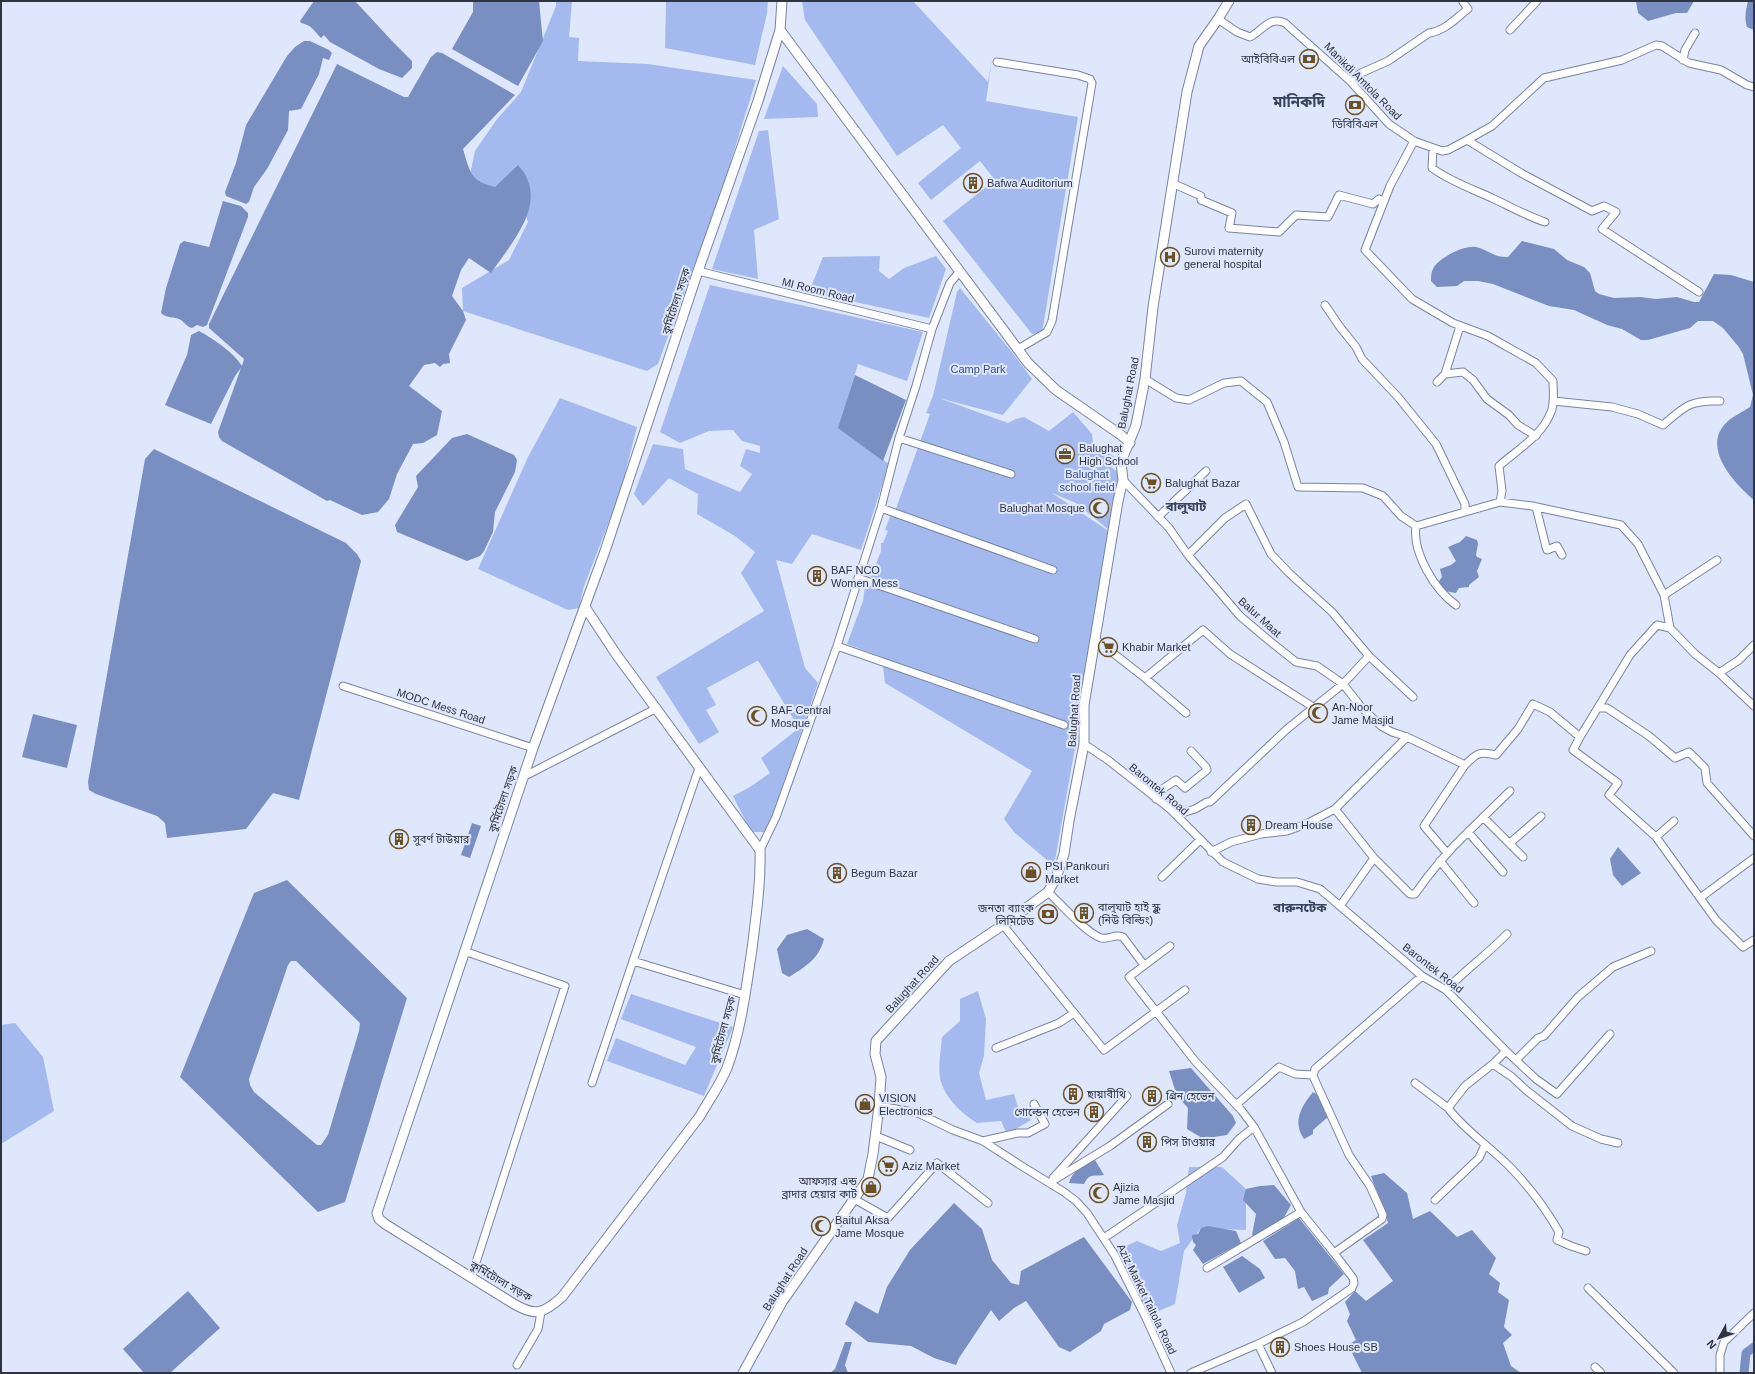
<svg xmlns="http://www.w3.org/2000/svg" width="1755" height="1374" viewBox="0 0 1755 1374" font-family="Helvetica,'Noto Sans Bengali',sans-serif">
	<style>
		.green { fill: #a4baef }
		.water { fill: #798ec1; fill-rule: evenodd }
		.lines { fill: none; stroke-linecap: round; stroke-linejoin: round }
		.canal { stroke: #798ec1; stroke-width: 9 }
		.minor-casing { stroke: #7884a2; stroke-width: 9 }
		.tertiary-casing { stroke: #7884a2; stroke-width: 11 }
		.minor { stroke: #fff; stroke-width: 7 }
		.tertiary { stroke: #fff; stroke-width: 9 }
		.labels { text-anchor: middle; stroke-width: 4; stroke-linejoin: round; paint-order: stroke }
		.poi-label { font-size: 11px; fill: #2f3441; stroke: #dee7fb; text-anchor: start }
		.street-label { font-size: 11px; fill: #2f3441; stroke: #dee7fb }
		.park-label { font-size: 11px; fill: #364d8e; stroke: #dee7fb }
		.quarter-label { font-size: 13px; font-weight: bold; fill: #37425c; stroke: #dee7fb }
		.district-label { font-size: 15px; font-weight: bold; fill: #37425c; stroke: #dee7fb }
	</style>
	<rect width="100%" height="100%" fill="#dee7fb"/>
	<path class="green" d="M556 1H572L569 37 579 38 578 61 648 64 756 80 721 193 658 364 647 371 463 311 462 288 509 260 528 222 515 184 494 202 469 179 475 151 497 119 521 92 556 6Z
		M666 1H768L767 13 755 65 665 48Z
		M802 1H913L988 82 992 59 986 101 1078 117 1042 333 1032 334 943 221 995 180 980 161 931 200 918 183 961 148 943 125 897 156 805 20Z
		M783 66 817 104 818 117 764 119Z
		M768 130 779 219 754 230 758 279 712 269 759 131Z
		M880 256 879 271 889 279 904 268 936 256 946 269 929 318 809 292 823 257Z
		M710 285 923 332 907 381 858 364 839 428 889 464 861 550 812 534 792 564 776 560 805 668 818 683 767 832H751L733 796 750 787 770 773 761 758 799 728 759 662 757 661 707 688 716 705 706 710 719 732 699 744 656 677 764 611 741 573 755 552 735 536 697 514 698 494 669 478 643 506 634 494 653 444 683 449 685 469 740 492 752 474 740 466 746 449 760 453V446L742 441 733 430 709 431 680 443 660 432Z
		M960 288 1015 356 1032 379 1003 415 939 398 1008 423 1016 419 1024 417 1049 431 1073 412 1092 434 1093 443 1116 458 1111 467 1119 473 1115 502 1109 530 1076 503 1052 493 1113 534 1054 866 1014 832 1004 819 1032 771 885 683 882 657 847 644 863 601 865 587 867 588 881 551V543H883L888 531 885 530 890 516 893 517 930 414 926 413 933 396 957 292Z
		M560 398 637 427 620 493 583 589 579 608 568 610 478 569 528 457Z
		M978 991 986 1019 984 1056 979 1073 986 1100 1014 1094 1018 1107 1031 1120 1007 1134 1001 1121 977 1123C961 1113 944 1097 940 1078 938 1067 941 1049 942 1037L960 1021V999Z
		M631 994 733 1027 704 1096 607 1061 616 1038 685 1065 696 1047 621 1019Z
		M15 1023 43 1057 54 1111 1 1144V1025Z
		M1189 1167H1222L1246 1189V1230L1201 1228 1184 1251 1175 1304 1147 1316 1113 1252 1137 1241 1161 1251 1180 1243 1177 1225 1186 1193Z"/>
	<path class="water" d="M314 1H355L393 42 412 61V68L402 78 379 69 330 42 324 35 321 38C314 31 312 25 301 23L300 21Z
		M473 1H539L543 41 518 86 452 49 473 12Z
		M1636 1H1694L1687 13H1676L1648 21 1638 13Z
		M1748 1H1754V30L1747 27C1744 18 1746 10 1748 1Z
		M304 41H310L329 50 332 53 329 60 323 58 319 74 301 109 289 111 288 130 267 169 254 187 249 202 246 204 226 196 225 192 236 163 246 125 287 56 295 47Z
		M437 52 442 53 515 95 463 149C470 172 470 181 495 187L518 165C551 201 512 242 491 273L469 258 461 270 452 296 463 311 466 320 449 354 450 363 443 364 440 367 435 363 424 365 409 386 442 411 437 435 423 443 413 444 397 474 389 499 378 512 362 515 330 500 327 501 222 441 219 437 218 432 241 368 235 376 211 424 165 405 187 355 191 335 199 331C214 339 233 352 242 366L244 359 209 328V324L337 64 404 97H408L431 57Z
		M223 201 241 206 248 213V217L207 325 203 327 197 325 192 328C187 327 185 323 181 320 174 316 167 319 161 313L166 288 180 244 184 241 209 247Z
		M1522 241 1554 249 1567 260 1584 267 1590 273 1595 291 1599 294 1614 298 1640 297 1656 299 1677 297 1694 302H1699L1714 274 1731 275 1754 282V500C1735 484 1700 447 1727 422 1733 416 1743 412 1750 407L1753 395 1743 354 1738 346 1723 328 1713 321H1698L1690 328 1648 340H1641L1622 329 1607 325 1574 310 1549 306 1493 284 1478 281H1464L1457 286 1437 287 1431 281C1431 277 1431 272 1433 269 1438 258 1464 245 1476 247 1487 249 1494 258 1508 257Z
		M855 375 906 400 883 461 838 428Z
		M467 434 514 455 517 460 515 472 495 512 493 532 484 551 480 556 467 561 397 532 395 525 418 487 416 476 452 438Z
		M154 449 346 543 357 554 361 561 299 800 273 793 246 829 167 838 165 823 157 816 96 794 89 790 88 782 145 459Z
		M1466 536 1477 540 1478 544 1476 555 1477 557 1482 559 1477 571 1479 577 1469 585V587L1459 588 1456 593 1444 591 1439 581 1442 577 1440 569 1451 565 1456 561 1448 547 1460 542Z
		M33 714 77 725 67 768 22 757Z
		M472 823 481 826 470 858 461 855Z
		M1618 847 1641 873 1622 886 1613 875 1610 859Z
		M287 880 407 998 345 1202 318 1212 180 1077 254 893ZM291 961H296L360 1023 359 1031 328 1135 321 1145H317L254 1092 250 1085 249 1079 288 965Z
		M807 929 824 939C819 959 805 967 789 977L782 973 777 949 787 935Z
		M1191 1068 1233 1116 1236 1123 1227 1135 1214 1137 1207 1141 1187 1129 1188 1108 1177 1096 1169 1071Z
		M1313 1092 1318 1095 1329 1116 1313 1130V1134L1304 1139C1292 1122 1301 1107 1313 1092Z
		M1095 1160 1104 1175C1094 1177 1090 1172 1084 1184L1069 1183C1072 1171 1084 1164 1095 1160Z
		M1384 1173 1407 1193 1413 1219 1430 1211 1457 1237 1472 1230 1496 1258 1489 1274 1500 1283 1498 1292 1509 1300 1504 1327 1512 1335 1503 1343 1511 1366 1521 1373H1362L1348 1345 1356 1340 1347 1321 1350 1314 1345 1302 1355 1291 1366 1301 1393 1281 1363 1240 1388 1223 1385 1212 1371 1176Z
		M1274 1185 1291 1205 1283 1219 1256 1235H1252L1256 1214 1243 1200 1246 1189 1260 1186Z
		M954 1203 982 1229 992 1260 1011 1283 1019 1285 1021 1271 1084 1237 1132 1302 1130 1310 1104 1324 1101 1331 1070 1352 1059 1347 1026 1301 1014 1308 999 1321 991 1310 959 1358 956 1365 934 1358 911 1346 868 1342 845 1324 855 1301 878 1314 887 1287 910 1250Z
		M1299 1218 1344 1274 1329 1288 1328 1294 1312 1301 1304 1287 1298 1289 1295 1271 1285 1258 1275 1259 1263 1241Z
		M1208 1226 1236 1231 1241 1243 1203 1264 1193 1250 1196 1245 1193 1242 1192 1235 1198 1234 1201 1228Z
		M1242 1256 1260 1269 1265 1278 1239 1293 1223 1267Z
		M188 1291 220 1328 170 1373H144L123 1349Z
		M845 1342H852L845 1365 848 1373H830L835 1369Z"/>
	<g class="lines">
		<path class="canal" d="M1744 1373 1746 1353 1754 1347"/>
		<g class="minor-casing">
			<path id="minor" d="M1218 19 1237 32 1250 37C1261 32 1270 15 1285 23L1350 81 1389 124 1414 141 1442 151 1448 150 1467 140 1492 126 1544 78 1622 60 1656 45 1662 46 1689 63 1721 70 1747 85 1754 87
				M1510 30 1537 1
				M1683 60 1685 50 1695 33
				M997 62 1078 75 1090 79 1092 83 1052 321 1047 332 1018 349
				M1350 81 1361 73 1388 61 1429 33C1445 31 1456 18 1468 9L1463 2 1464 1
				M1467 140 1521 173 1592 211 1604 206 1616 212 1602 229 1699 292
				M1414 141 1390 186 1365 250 1412 299 1453 323 1488 336 1536 363 1553 381C1553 391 1555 403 1551 412 1542 436 1518 449 1499 466L1502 491 1500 502
				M1433 148 1432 168C1451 182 1473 189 1494 199 1511 207 1527 216 1545 222
				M1172 183 1201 196V200L1232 213 1229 228 1279 232 1296 215 1328 217 1339 195 1373 204 1379 199 1384 201
				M698 271 932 329
				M1325 305 1340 327 1356 347 1362 359 1398 397 1436 444 1465 504V512
				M1445 374 1460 326
				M1145 379 1176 398 1189 400 1224 383 1241 381 1267 402 1284 442 1298 487 1363 488 1383 496 1401 516 1416 526
				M1437 382 1445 374 1463 372 1473 380 1487 399 1509 415 1518 425 1536 436
				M1553 401 1612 407 1638 414 1663 425C1685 406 1690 400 1720 401
				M899 438 1011 474
				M1123 480 1169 528 1188 555 1240 616 1266 638 1296 662 1317 666 1343 684 1362 708 1381 726 1392 732 1407 737 1465 765C1477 753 1479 751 1496 755L1518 729 1533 704 1550 712 1580 737 1573 750 1618 783 1609 795 1656 837 1716 920 1743 947 1754 940
				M1536 507 1546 547 1547 550 1557 546 1562 555
				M881 508 1053 570
				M1158 517 1206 471
				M1416 526 1500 502 1532 506 1621 525 1638 544 1664 595 1670 628 1695 654 1719 673 1739 660 1754 645
				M1416 526C1412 553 1435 590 1456 605
				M858 578 1035 639
				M1664 595 1717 560
				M1095 639 1145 678 1203 630 1230 654 1313 707
				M837 646 1064 725
				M1369 656 1413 697
				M1719 673 1754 706
				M1145 678 1186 713
				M343 686 533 748
				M1598 708H1607L1649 736 1675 758 1689 752 1705 768 1707 783 1754 836
				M1580 737 1630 655 1657 625 1670 628
				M1084 744 1108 760 1170 809 1223 862 1258 879 1276 882H1297L1320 889 1422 976 1446 990 1506 1051 1494 1063 1465 1086 1448 1108C1466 1132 1491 1147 1512 1169 1530 1188 1546 1209 1559 1232L1557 1240 1571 1246 1586 1251
				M699 768 633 961 745 995
				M523 777 655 709
				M1156 799 1161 790 1176 780 1185 788 1207 770 1206 767 1191 751
				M1176 815 1195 809 1207 802H1210L1287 729 1343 684 1369 656 1332 612 1289 573 1271 554 1246 504 1225 518 1188 555
				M1483 817 1523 857
				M1468 832 1510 791
				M1656 837 1674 821
				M1510 843 1541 816
				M760 850 776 817 837 646 881 508 899 438 916 386 932 329 950 283 960 271
				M1211 852 1231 842 1261 834 1287 831 1306 824 1335 809
				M1447 853 1424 826 1465 765
				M1374 858 1335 809 1407 737
				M1440 861 1474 903
				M1162 877 1200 840
				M1048 892C1061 904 1086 933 1101 938 1109 940 1116 933 1123 937L1144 965
				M1700 898 1754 858
				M1340 906 1374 858 1410 894H1415C1431 871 1448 851 1468 832L1503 872
				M1003 925 1104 1050 1185 990
				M1170 946 1129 977 1195 1061 1242 1111 1254 1127 1301 1212
				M464 951 565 986 471 1278
				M1446 990C1465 970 1488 954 1507 934
				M996 1048 1059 1023 1074 1013
				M1506 1051 1536 1079 1557 1094 1610 1034
				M1517 1059 1538 1038 1544 1036 1578 997 1613 967 1651 951
				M1493 1064 1512 1077 1526 1090 1572 1126 1601 1139 1618 1143
				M592 1083 633 961
				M1415 1083 1448 1108
				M1236 1105 1279 1067 1295 1074 1313 1075
				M879 1106 918 1113 953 1130 983 1141 1020 1165 1064 1192 1076 1201 1087 1213 1114 1254 1146 1318 1171 1373
				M876 1136 910 1150
				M983 1141 1018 1133H1028L1045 1124 1034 1104
				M1053 1178 1127 1096
				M1049 1183 1110 1146 1168 1104
				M854 1199 888 1218 937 1163 988 1203
				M1435 1200 1479 1158 1485 1145
				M1104 1238 1223 1157 1239 1139 1254 1127
				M1207 1268 1301 1212 1334 1253
				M1588 1288 1674 1373
				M1258 1344 1303 1322 1352 1288 1354 1283 1353 1278 1334 1253 1382 1219 1383 1215 1370 1186 1349 1155 1313 1076 1315 1069 1422 976
				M517 1365 538 1329 541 1312
				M1595 1367 1601 1373
				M1191 1373 1258 1344 1272 1373
				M1720 1373V1355L1724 1342 1754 1313"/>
		</g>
		<g class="tertiary-casing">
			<path id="tertiary" d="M780 30 1028 363 1056 390 1121 435 1130 443
				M585 607 616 654 760 850C761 883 756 916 752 949 746 989 741 1031 727 1068 720 1085 709 1100 700 1116L562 1297C544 1313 536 1317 514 1304L385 1224 379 1219 377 1213 533 748 605 551 698 271 758 101 780 30 782 1
				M743 1373 782 1302 868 1179 873 1154 879 1106 881 1077 875 1054 876 1041 949 961 1003 925 1048 892 1056 878 1064 854 1069 821 1084 744V705L1118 501 1123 480 1121 462 1136 425 1145 379 1153 307 1187 92 1199 46 1218 19 1229 1"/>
		</g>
		<use href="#minor" class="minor"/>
		<use href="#tertiary" class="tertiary"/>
	</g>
	<defs>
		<g id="bank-ring" transform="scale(1)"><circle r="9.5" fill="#dee7fb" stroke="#6b5022" stroke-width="1.5"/><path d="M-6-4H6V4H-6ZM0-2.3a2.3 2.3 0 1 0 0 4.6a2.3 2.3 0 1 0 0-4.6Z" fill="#6b5022"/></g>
		<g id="building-ring" transform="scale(1)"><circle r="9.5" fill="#dee7fb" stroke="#6b5022" stroke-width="1.5"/><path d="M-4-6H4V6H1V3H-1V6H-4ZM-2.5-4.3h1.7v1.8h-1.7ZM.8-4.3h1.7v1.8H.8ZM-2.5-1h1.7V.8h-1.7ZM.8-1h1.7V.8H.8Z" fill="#6b5022"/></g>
		<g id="hospital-ring" transform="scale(1)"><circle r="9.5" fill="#dee7fb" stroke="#6b5022" stroke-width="1.5"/><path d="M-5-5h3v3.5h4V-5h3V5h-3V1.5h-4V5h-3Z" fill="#6b5022"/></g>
		<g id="office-ring" transform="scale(1)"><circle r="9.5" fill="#dee7fb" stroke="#6b5022" stroke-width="1.5"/><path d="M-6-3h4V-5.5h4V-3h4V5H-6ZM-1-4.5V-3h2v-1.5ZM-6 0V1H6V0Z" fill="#6b5022"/></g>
		<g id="supermarket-ring" transform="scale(1)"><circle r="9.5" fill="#dee7fb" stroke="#6b5022" stroke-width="1.5"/><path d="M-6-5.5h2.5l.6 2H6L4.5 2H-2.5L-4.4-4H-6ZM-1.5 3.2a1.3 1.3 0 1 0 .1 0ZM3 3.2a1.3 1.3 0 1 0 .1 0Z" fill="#6b5022"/></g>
		<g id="mosque-ring" transform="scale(1)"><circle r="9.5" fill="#dee7fb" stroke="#6b5022" stroke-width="1.5"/><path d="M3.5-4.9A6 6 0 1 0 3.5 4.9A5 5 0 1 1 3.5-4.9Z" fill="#6b5022"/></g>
		<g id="shop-ring" transform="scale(1)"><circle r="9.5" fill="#dee7fb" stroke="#6b5022" stroke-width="1.5"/><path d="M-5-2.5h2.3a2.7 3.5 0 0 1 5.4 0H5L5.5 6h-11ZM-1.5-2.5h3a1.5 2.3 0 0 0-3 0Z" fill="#6b5022"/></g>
	</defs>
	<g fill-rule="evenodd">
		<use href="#bank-ring" x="1309" y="59"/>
		<use href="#bank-ring" x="1355" y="105"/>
		<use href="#building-ring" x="973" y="183"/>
		<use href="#hospital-ring" x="1170" y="257"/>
		<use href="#office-ring" x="1065" y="454"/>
		<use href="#supermarket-ring" x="1151" y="483"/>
		<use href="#mosque-ring" x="1099" y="508"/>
		<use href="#building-ring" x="817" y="576"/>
		<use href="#supermarket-ring" x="1108" y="647"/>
		<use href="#mosque-ring" x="1318" y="713"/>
		<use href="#mosque-ring" x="757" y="716"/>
		<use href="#building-ring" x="1251" y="825"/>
		<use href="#building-ring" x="399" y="839"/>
		<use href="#shop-ring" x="1031" y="872"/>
		<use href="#building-ring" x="837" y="873"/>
		<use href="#building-ring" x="1084" y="913"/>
		<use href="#bank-ring" x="1048" y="914"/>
		<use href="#building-ring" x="1073" y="1094"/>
		<use href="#building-ring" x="1152" y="1096"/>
		<use href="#shop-ring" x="865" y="1104"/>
		<use href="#building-ring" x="1094" y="1112"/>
		<use href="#building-ring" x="1147" y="1142"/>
		<use href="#supermarket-ring" x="888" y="1166"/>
		<use href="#shop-ring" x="871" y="1187"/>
		<use href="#mosque-ring" x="1099" y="1193"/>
		<use href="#mosque-ring" x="821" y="1226"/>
		<use href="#building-ring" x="1280" y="1347"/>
	</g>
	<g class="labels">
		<g class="poi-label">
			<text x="1295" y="63" text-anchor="end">আইবিবিএল</text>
			<text x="1355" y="128" text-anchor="middle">ডিবিবিএল</text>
			<text x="987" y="187">Bafwa Auditorium</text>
			<text x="1184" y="255">Surovi maternity<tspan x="1184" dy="13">general hospital</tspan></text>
			<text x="1079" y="452">Balughat<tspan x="1079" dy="13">High School</tspan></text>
			<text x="1165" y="487">Balughat Bazar</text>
			<text x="1085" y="512" text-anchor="end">Balughat Mosque</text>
			<text x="831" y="574">BAF NCO<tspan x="831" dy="13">Women Mess</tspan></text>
			<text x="1122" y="651">Khabir Market</text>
			<text x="1332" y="711">An-Noor<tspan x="1332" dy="13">Jame Masjid</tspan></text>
			<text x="771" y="714">BAF Central<tspan x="771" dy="13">Mosque</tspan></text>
			<text x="1265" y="829">Dream House</text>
			<text x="413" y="843">সুবর্ণ টাউয়ার</text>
			<text x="1045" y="870">PSI Pankouri<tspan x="1045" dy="13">Market</tspan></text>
			<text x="851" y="877">Begum Bazar</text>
			<text x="1098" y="911">বালুঘাট হাই স্কুল<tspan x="1098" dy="13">(নিউ বিল্ডিং)</tspan></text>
			<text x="1034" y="912" text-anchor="end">জনতা ব্যাংক<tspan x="1034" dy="13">লিমিটেড</tspan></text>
			<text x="1087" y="1098">ছায়াবীথি</text>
			<text x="1166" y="1100">গ্রিন হেভেন</text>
			<text x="879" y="1102">VISION<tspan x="879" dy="13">Electronics</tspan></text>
			<text x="1080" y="1116" text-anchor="end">গোল্ডেন হেভেন</text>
			<text x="1161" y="1146">পিস টাওয়ার</text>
			<text x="902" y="1170">Aziz Market</text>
			<text x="857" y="1185" text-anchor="end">আফসার এন্ড<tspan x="857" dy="13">ব্রাদার হেয়ার কাট</tspan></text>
			<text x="1113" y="1191">Ajizia<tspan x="1113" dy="13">Jame Masjid</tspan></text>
			<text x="835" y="1224">Baitul Aksa<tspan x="835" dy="13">Jame Mosque</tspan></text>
			<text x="1294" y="1351">Shoes House SB</text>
		</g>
		<g class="street-label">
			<text transform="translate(1363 81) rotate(45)" y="4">Manikdi Amtola Road</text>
			<text transform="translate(818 290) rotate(14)" y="4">MI Room Road</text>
			<text transform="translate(676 301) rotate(-72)" y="4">কুর্মিটোলা সড়ক</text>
			<text transform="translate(1128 393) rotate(-79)" y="4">Balughat Road</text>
			<text transform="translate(1260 617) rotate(42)" y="4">Balur Maat</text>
			<text transform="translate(441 706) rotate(18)" y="4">MODC Mess Road</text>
			<text transform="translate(1074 711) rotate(-86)" y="4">Balughat Road</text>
			<text transform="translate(1159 789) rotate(40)" y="4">Barontek Road</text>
			<text transform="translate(503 799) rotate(-71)" y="4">কুর্মিটোলা সড়ক</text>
			<text transform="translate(1433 968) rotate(38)" y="4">Barontek Road</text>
			<text transform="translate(912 984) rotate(-48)" y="4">Balughat Road</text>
			<text transform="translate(723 1030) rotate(-75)" y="4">কুর্মিটোলা সড়ক</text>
			<text transform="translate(785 1279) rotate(-57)" y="4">Balughat Road</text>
			<text transform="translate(501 1281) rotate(30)" y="4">কুর্মিটোলা সড়ক</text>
			<text transform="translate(1147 1299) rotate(64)" y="4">Aziz Market Taltola Road</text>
		</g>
		<g class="park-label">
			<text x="978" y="373">Camp Park</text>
			<text x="1087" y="478">Balughat<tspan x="1087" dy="13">school field</tspan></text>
		</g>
		<g class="quarter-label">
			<text x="1186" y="511">বালুঘাট</text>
			<text x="1300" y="912">বারুনটেক</text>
		</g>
		<g class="district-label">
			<text x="1299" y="107">মানিকদি</text>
		</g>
	</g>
	<rect width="1755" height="1374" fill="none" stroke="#2f3441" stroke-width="4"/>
	<g transform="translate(1719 1338) rotate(230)" stroke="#dee7fb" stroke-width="3" paint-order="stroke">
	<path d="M0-3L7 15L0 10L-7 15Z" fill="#2f3441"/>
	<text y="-6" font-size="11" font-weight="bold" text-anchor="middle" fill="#2f3441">N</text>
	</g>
</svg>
